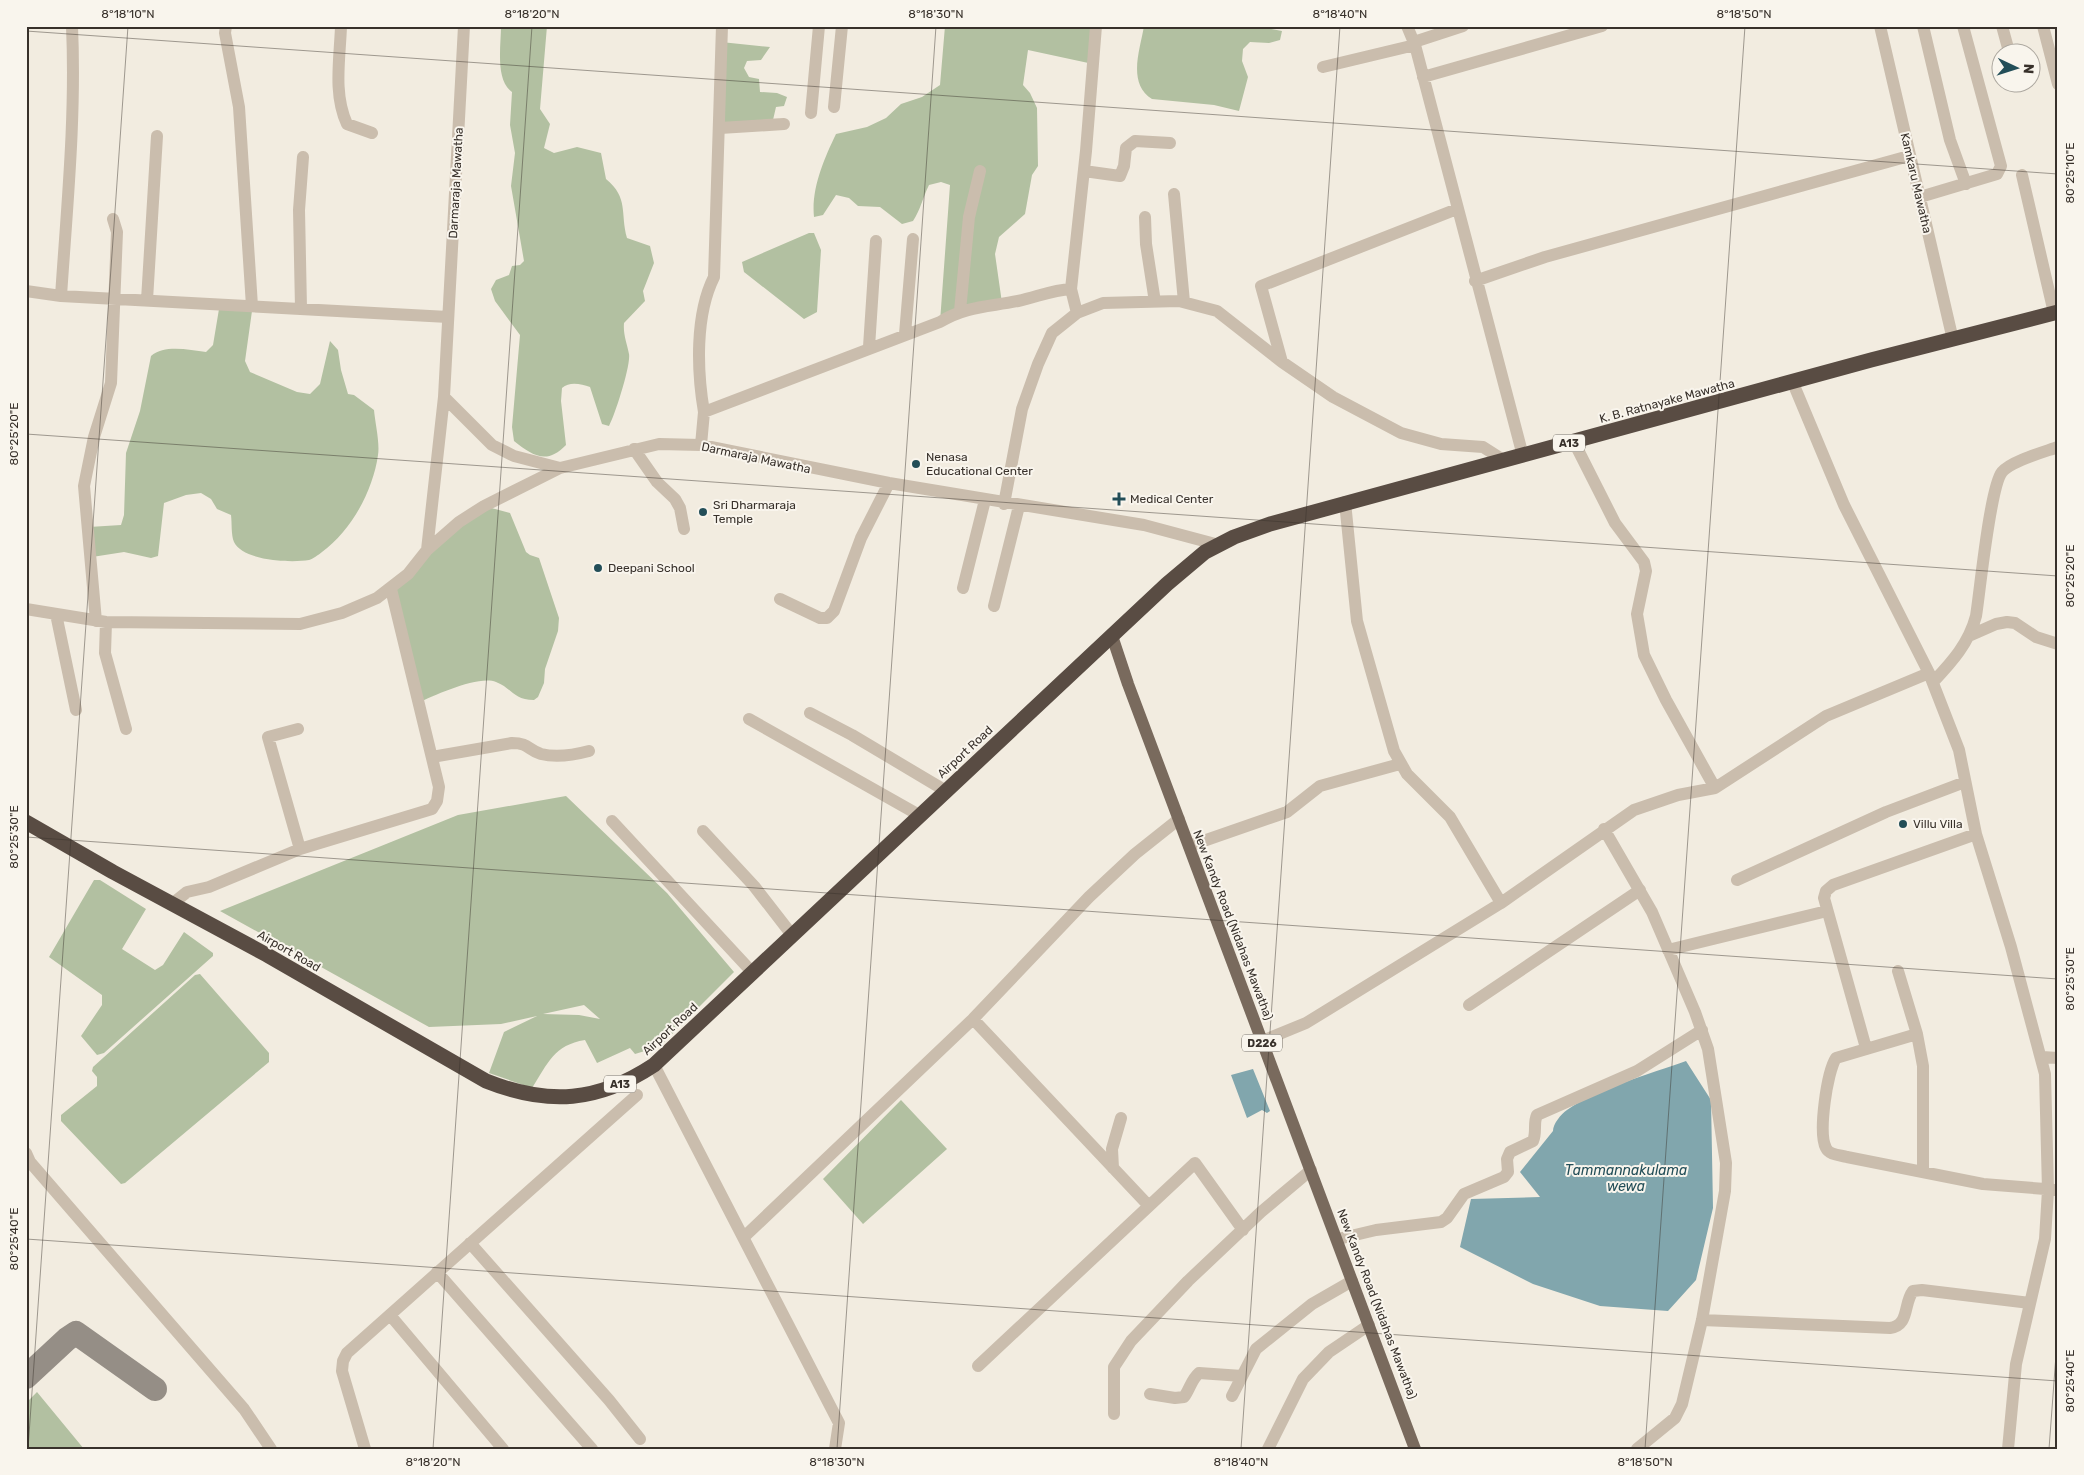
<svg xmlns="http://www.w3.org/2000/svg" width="2084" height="1475" viewBox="0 0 2084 1475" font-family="Rubik,sans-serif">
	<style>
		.green { fill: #b2c0a1; fill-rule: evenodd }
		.water { fill: #81a6ad }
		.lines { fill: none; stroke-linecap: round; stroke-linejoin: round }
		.taxiway { stroke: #958e86; stroke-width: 24 }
		.minor { stroke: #cabdad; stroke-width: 12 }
		.major { stroke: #796a5d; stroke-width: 12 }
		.highway { stroke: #594c43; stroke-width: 15 }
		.ticks { fill: none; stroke: #38312b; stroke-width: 1; stroke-opacity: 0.45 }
		.poi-dot { fill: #234e58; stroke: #f9f5ed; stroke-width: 2 }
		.labels { text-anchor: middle; stroke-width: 4; stroke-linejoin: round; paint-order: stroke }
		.shield { fill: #f9f5ed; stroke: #726c65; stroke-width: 1 }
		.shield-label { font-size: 11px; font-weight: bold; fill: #38312b }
		.street-label { font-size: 12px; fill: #38312b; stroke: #f9f5ed }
		.poi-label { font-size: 12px; fill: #38312b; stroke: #f9f5ed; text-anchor: start }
		.water-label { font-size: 14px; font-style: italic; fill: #234e58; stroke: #f9f5ed }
		.neatline { fill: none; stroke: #38312b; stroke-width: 2 }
		.ticks-label { font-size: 12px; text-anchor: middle; fill: #38312b }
	</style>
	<rect width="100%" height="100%" fill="#f2ece0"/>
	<path class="green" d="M501 26H547L540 109 550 124 544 148 554 153 577 147 601 153 606 179C629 198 620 213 627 238L650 246 654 263 643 291 645 301 624 323C623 335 627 343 629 354 631 365 615 415 609 426L602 424 590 387C581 384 570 381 562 388L561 401 566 445C547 465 533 456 514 441L512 427 520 335 495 301 491 289 496 280 509 275 512 266 520 265 524 261 511 186 515 153 510 125 512 92C495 80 501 46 501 26Z
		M945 26H1096L1093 64 1028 50 1023 85 1030 93 1037 108 1038 166 1032 175 1025 214 999 237 995 254 1002 303 940 322 950 185 941 182 929 185C923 197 920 211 913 221L902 224 880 207 858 206 849 198 836 195 823 215 814 217C811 189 824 159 836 134L867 127 886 118 901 104 922 97 940 85Z
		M1144 26H1254L1282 31 1280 40 1269 43 1250 42 1243 49 1242 61 1248 77 1239 111 1214 105 1152 99C1127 83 1140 50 1144 26Z
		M721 42 770 47 761 60 747 61 744 68 749 77 759 79 760 92 777 93 787 97 784 106 776 107 773 120 720 123Z
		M809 233H814L821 250 817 312 804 319 744 272 742 262Z
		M219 309 252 311 245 361 250 372 297 392 310 394 320 384 330 341 338 350 341 370 348 394 354 395 374 410C375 422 380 443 378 455 373 491 351 531 322 552 318 555 313 559 309 560 291 563 243 561 234 542 231 535 232 523 231 515L217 509 211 499 201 493 186 495 164 503 158 556 151 558 124 552 92 557 89 527 121 525 124 515 126 453 140 411 151 356C165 344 189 350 206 352L213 345Z
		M484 506 510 513 526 552 530 555 539 558 559 618 558 631 545 669 544 683 538 697 534 700C513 700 512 688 496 682 479 675 435 695 418 703L391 589Z
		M566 796 667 893 734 972 659 1047 655 1036 648 1050 635 1054 630 1048 597 1063 585 1040C554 1045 548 1063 532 1088L489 1073 504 1032 537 1016 501 1024 429 1027 220 911 458 815ZM584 1005 600 1019 579 1015 543 1014Z
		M94 880H100L146 909 122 949 155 970 163 965 184 932 213 953V956L104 1053 97 1055 81 1036 102 1005V995L49 957Z
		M200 974 269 1053V1062L125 1183 121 1184 61 1121V1115L97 1086V1077L92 1071 93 1067 195 975Z
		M901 1100 947 1149 863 1224 823 1179Z
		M37 1392 84 1449H26V1403Z"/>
	<path class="water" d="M1686 1061 1711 1100 1713 1208 1696 1280 1668 1311 1600 1306 1533 1284 1460 1247 1471 1199 1540 1197 1520 1172 1553 1131C1553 1124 1561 1114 1567 1110 1598 1088 1650 1074 1686 1061Z
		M1253 1069 1270 1111 1267 1113 1262 1110 1247 1118 1231 1075Z"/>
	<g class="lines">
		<path class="taxiway" d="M26 1377 67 1339 76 1333 155 1389"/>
		<path class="minor" d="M226 26 225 33 239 107 252 306
			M341 26C340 58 333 94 347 124L372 133
			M464 26 444 397 492 445 514 456 560 468 659 444 701 445 889 483 1144 525 1219 545
			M1407 26 1415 45 1523 456
			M1880 26 1953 340
			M1923 26 1950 140 1966 184
			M2002 26 2008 48
			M2043 26 2058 84
			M1414 42 1463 26
			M1323 67 1415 45
			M1423 77 1602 26
			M834 107 842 26
			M811 113 819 26
			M720 128 784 124
			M1084 171 1120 176 1124 166 1126 148 1135 141 1170 143
			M2022 175 2054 313
			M1174 194 1184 302
			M1920 197 1997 174 2001 166 1963 26
			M1145 217 1146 244 1155 302
			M1475 281 1545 257 1909 156
			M26 291 61 296 448 317
			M61 296C67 206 76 116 72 26
			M147 300 157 136
			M301 308 299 210 303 157
			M960 311 969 217 980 171
			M1077 313 1071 289 1086 151 1096 26
			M905 334 913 239
			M869 347 876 241
			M1282 362 1261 286 1457 209
			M1793 383 1844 505 1929 673 1959 750 1976 834 2011 947 2045 1074 2048 1190 2045 1239 2016 1364 2008 1449
			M704 412C697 371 695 315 714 277L722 26
			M1574 442 1615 523 1644 562 1646 571 1637 614 1644 655 1666 700 1715 788
			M701 445 704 412 940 322C966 306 989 307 1018 301 1037 297 1052 290 1071 289
			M634 449 657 482 675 499 680 508 684 529
			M1345 502 1357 621 1394 751 1407 774 1450 817 1501 903
			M1004 504 1022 409 1038 364 1052 333 1077 313 1103 303 1179 301 1217 311 1282 362 1333 397 1401 433 1441 444 1483 447 1505 461
			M427 550 459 522 484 506 560 468
			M963 588 985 500
			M780 599 820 618H827L834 611 861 538 889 483
			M994 606 1019 506
			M26 609 106 622 300 624 342 613 377 598 408 574 427 550 444 397
			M56 614 76 710
			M96 621 84 486 94 437 111 383 117 232 113 219
			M106 622 105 653 126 729
			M1971 635 1996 624 2007 622 2015 623 2036 637 2058 644
			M1933 682C1952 662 1969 643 1976 616 1980 591 1990 487 2002 472 2011 461 2044 452 2058 447
			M810 713 852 735 946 791
			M749 719 919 815
			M298 729 268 737 300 849
			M432 757 512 743C529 743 528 750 541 754 557 758 574 755 589 751
			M612 821 752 972
			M1604 829 1652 912 1695 1012 1708 1049 1726 1163 1725 1191 1702 1320 1682 1404 1675 1418 1637 1449
			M703 831 754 886 792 935
			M1189 846 1287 812 1320 786 1400 764
			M1737 880 1886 812 1965 782
			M172 904 187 892 209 887 300 849 432 809 437 801 439 787 391 589
			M1668 950 1827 911
			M1898 971 1917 1034 1923 1066V1172
			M1469 1005 1640 890
			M973 1019 1149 1206
			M1917 1034 1836 1058C1827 1072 1818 1133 1826 1148 1829 1155 1840 1155 1847 1157L1983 1184 2058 1190
			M1262 1041 1306 1023 1501 903 1634 810 1678 795 1715 788 1826 716 1929 673
			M1866 1048 1824 898 1826 891 1833 885 1976 834
			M2042 1057 2058 1058
			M654 1065 839 1423 835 1449
			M26 1153 30 1162 244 1409 271 1449
			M1113 1168 1112 1149 1121 1118
			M744 1237 973 1019 1089 897 1135 854 1179 819
			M1338 1239 1376 1230 1441 1222 1447 1218 1464 1194 1504 1177 1508 1172 1507 1159 1510 1152 1533 1141C1537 1132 1533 1123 1537 1115L1637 1071 1702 1030
			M470 1243 609 1400 640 1439
			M437 1272 592 1449
			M390 1315 503 1449
			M1702 1320 1890 1328C1910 1325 1903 1304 1913 1291L1922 1290 2030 1303
			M978 1366 1195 1163 1243 1230
			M1150 1394 1175 1398 1184 1397C1190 1389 1191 1380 1199 1373L1242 1376
			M1232 1396 1256 1349 1312 1304 1352 1281
			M1114 1414V1367L1131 1341 1188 1281 1261 1212 1311 1170
			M365 1449 342 1371 343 1361 347 1353 637 1095
			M1268 1449 1303 1379 1329 1352 1369 1325"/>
		<path class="major" d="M1112 636 1128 684 1415 1449"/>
		<path class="highway" d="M26 822 113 872 267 955 486 1081C549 1106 598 1102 654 1065L1167 584 1205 552 1234 537 1270 524 1871 360 2058 312"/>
	</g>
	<path class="ticks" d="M26 31 2058 174M26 434 2058 576M26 837 2058 979M26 1239 2058 1381M28 1449 128 26M433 1449 532 26M837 1449 936 26M1241 1449 1340 26M1645 1449 1745 26M2049 1449 2058 1328"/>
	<g class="poi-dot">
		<circle cx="916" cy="464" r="5"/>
		<path d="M1116.5 491.5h5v5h5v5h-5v5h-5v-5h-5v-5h5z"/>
		<circle cx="703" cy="512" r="5"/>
		<circle cx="598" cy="568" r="5"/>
		<circle cx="1903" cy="824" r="5"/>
	</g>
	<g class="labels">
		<g class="shield">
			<rect x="1553" y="434.5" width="32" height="17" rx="4"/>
			<rect x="1242" y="1034.5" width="40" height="17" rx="4"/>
			<rect x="604" y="1075.5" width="32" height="17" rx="4"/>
		</g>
		<g class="shield-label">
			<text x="1569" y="447">A13</text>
			<text x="1262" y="1047">D226</text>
			<text x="620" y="1088">A13</text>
		</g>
		<g class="street-label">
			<text transform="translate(456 183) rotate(-87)" y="4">Darmaraja Mawatha</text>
			<text transform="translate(1916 183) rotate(77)" y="4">Kamkaru Mawatha</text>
			<text transform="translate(1667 401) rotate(-15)" y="4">K. B. Ratnayake Mawatha</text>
			<text transform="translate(756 458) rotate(12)" y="4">Darmaraja Mawatha</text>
			<text transform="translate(965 752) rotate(-43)" y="4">Airport Road</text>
			<text transform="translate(1233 925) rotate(69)" y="4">New Kandy Road (Nidahas Mawatha)</text>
			<text transform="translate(289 951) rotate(30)" y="4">Airport Road</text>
			<text transform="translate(670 1029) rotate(-43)" y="4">Airport Road</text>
			<text transform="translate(1377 1304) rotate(69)" y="4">New Kandy Road (Nidahas Mawatha)</text>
		</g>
		<g class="poi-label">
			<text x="926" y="461">Nenasa<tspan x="926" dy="14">Educational Center</tspan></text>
			<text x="1130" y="503">Medical Center</text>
			<text x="713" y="509">Sri Dharmaraja<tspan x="713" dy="14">Temple</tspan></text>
			<text x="608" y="572">Deepani School</text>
			<text x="1913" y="828">Villu Villa</text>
		</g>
		<g class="water-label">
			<text x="1626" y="1175">Tammannakulama<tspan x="1626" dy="16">wewa</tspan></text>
		</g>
	</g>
	<rect width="2084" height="1475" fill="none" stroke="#f9f5ed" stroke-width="55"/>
	<g transform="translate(2016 68) rotate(94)"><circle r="24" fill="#f9f5ed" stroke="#aca79f"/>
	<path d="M0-4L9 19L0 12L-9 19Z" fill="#234e58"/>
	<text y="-8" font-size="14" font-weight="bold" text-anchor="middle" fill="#38312b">N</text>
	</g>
	<rect x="28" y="28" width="2028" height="1420" class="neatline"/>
	<g class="ticks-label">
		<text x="128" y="18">8°18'10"N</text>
		<text x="532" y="18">8°18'20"N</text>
		<text x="936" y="18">8°18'30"N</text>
		<text x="1340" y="18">8°18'40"N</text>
		<text x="1744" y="18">8°18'50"N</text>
		<text transform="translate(2070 173) rotate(-90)" y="4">80°25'10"E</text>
		<text transform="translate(14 434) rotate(-90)" y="4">80°25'20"E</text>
		<text transform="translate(2070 576) rotate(-90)" y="4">80°25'20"E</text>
		<text transform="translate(14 837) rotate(-90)" y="4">80°25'30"E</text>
		<text transform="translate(2070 979) rotate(-90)" y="4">80°25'30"E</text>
		<text transform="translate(14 1239) rotate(-90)" y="4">80°25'40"E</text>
		<text transform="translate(2070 1381) rotate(-90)" y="4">80°25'40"E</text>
		<text x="433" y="1466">8°18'20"N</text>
		<text x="837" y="1466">8°18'30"N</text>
		<text x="1241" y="1466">8°18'40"N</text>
		<text x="1645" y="1466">8°18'50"N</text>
	</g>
</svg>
